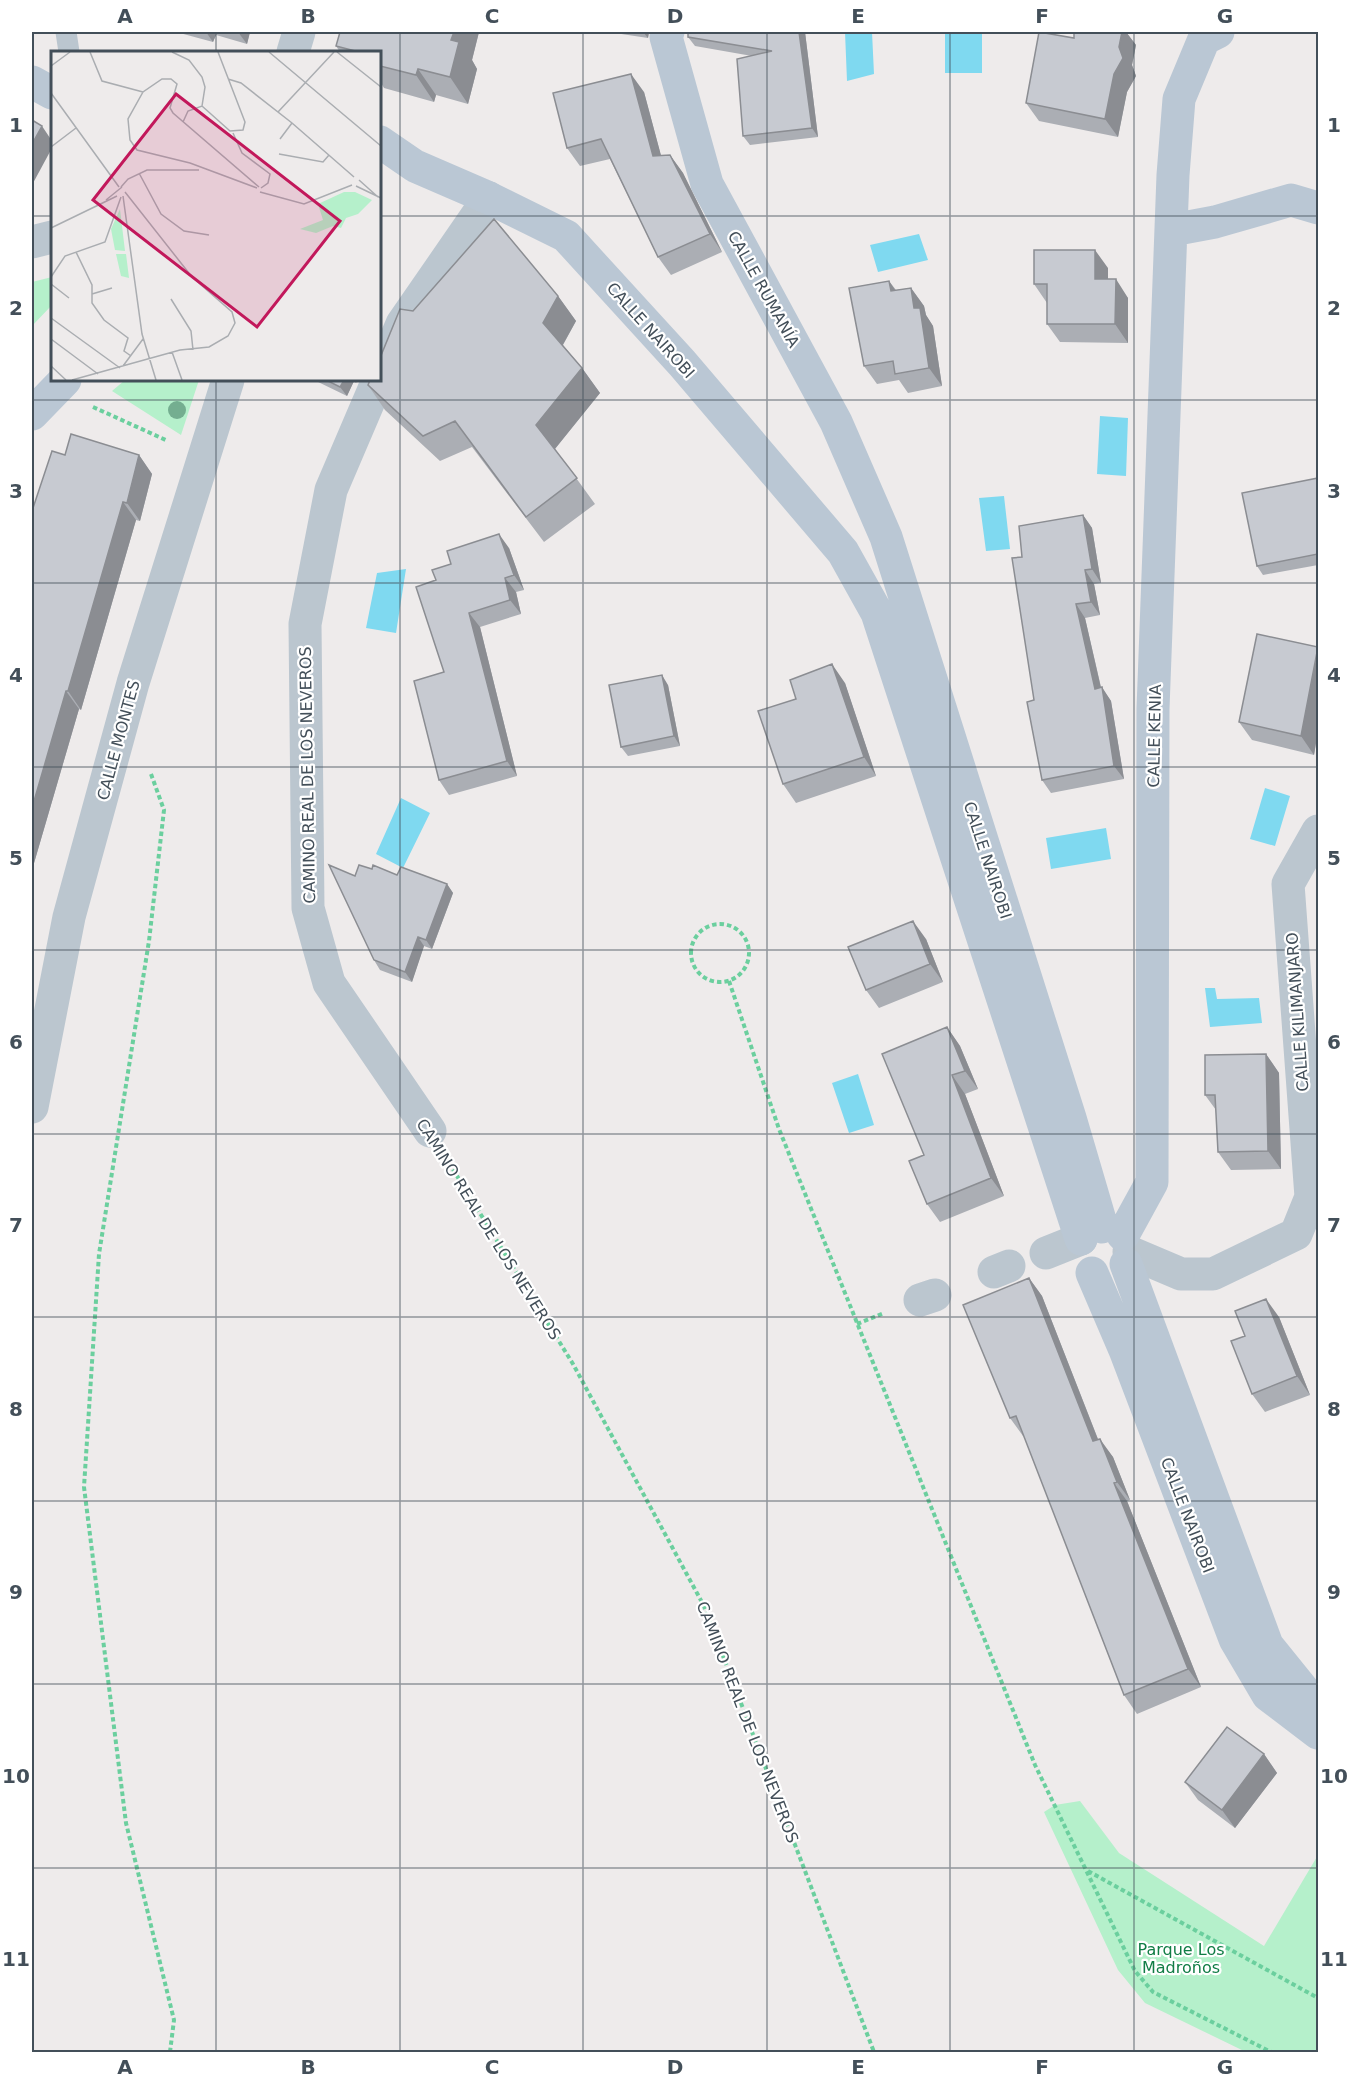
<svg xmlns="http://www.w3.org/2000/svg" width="1350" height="2084" viewBox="0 0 1350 2084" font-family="'DejaVu Sans',sans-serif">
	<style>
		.green { fill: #b5f0cb }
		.water { fill: #7fd9f0 }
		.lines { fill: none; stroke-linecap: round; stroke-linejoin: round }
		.path { stroke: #6bcf9e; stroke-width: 4; stroke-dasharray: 4.5 3; stroke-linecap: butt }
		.lane { stroke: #bbc6cf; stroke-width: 21 }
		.street { stroke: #bbc6cf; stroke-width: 33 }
		.secondary { stroke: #bac7d4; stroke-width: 33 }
		.tree { fill: #74ae90 }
		.wall { fill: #abaeb4 }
		.shaded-wall { fill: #8b8d92 }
		.building { fill: #c7cad1; stroke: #8b8d92; stroke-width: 1.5 }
		.grid { fill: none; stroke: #434f59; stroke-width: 1.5; stroke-opacity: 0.55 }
		.labels { text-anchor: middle; stroke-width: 4.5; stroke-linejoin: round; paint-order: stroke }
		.street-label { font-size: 16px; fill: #434f59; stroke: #fff }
		.park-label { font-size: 16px; fill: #117d46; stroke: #fff }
		.inset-road { fill: none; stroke: #aaadb1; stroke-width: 1.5 }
		.view { fill: #c2185b; fill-opacity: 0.15; stroke: #c2185b; stroke-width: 3 }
		.inset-edge { fill: none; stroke: #434f59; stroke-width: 3 }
		.neatline { fill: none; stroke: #434f59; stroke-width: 2 }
		.grid-label { font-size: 20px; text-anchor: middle; font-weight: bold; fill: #434f59 }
	</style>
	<rect width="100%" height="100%" fill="#eeebeb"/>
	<path class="green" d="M52 277V305L32 326V282Z
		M125 380H199L181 435 112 391Z
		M1080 1801 1119 1853 1264 1946 1318 1855V2052H1246L1145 2003 1118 1970 1044 1812 1055 1805Z"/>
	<path class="water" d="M845 32H872L874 74 847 81Z
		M945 32H982V73H945Z
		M919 234 928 260 878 272 870 245Z
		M1100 416 1128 418 1126 476 1097 474Z
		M1004 496 1010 549 986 551 979 498Z
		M406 569 396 633 366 628 377 573Z
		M1265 788 1290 796 1275 846 1250 839Z
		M401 798 430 813 403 868 376 854Z
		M1106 828 1111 859 1051 869 1046 838Z
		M1205 988H1215L1217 999 1259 998 1262 1023 1210 1027Z
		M858 1074 874 1125 849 1133 832 1083Z"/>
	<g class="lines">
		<path class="path" d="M93 407 168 441
			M151 774 164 810 149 941 99 1254 84 1487 126 1823 174 2020 170 2052
			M691 953a29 29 0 1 1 58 0a29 29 0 1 1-58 0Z
			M729 981 779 1129 1035 1765 1135 1971 1153 1992 1271 2052
			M449 1163 573 1364 704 1606 874 2052
			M857 1324 884 1313
			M1088 1871 1318 1998"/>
		<path class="lane" d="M66 32 69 52"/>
		<path class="street" d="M293 52 299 32
			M32 242 52 237
			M391 350 402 324 489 198
			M378 380 331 490 305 624 308 908 329 983 430 1131
			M32 1107 69 917 133 683 228 380
			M1129 1252 1181 1274H1213L1296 1234 1311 1197 1288 884 1318 831
			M1046 1253 1081 1239
			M994 1272 1009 1266
			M920 1300 935 1295"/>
		<path class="secondary" d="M668 32 666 37 707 184 836 422 886 537 1070 1118 1102 1227
			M32 82 52 93
			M380 142 415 166 489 198 566 236 682 363 843 552 877 613 1081 1239
			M1172 230 1215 222 1291 200 1318 208
			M32 414 65 380
			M1123 1235 1152 1182 1153 709 1173 175 1179 99 1204 39 1218 32
			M1126 1264 1267 1645 1309 1697 1318 1702
			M1092 1273 1125 1350 1235 1639 1268 1695 1318 1733"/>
	</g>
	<circle class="tree" cx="177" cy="410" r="9"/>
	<path class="wall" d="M176 32H250L247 44 216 35 213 42Z
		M340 32H479L472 60 477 69 468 104 436 95 434 102 384 88 380 81V52H340L336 46Z
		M608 32H649L648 38Z
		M805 32 818 137 750 145 743 136 752 56 695 46 688 37Z
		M1074 32H1126L1136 45 1132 65 1136 76 1127 92 1118 137 1039 121 1026 103 1074 38Z
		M644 92 661 156 670 155 683 173 722 252 671 275 658 257 610 159 580 166 567 148Z
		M1108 268V279L1128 298V343L1060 342 1047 324V303L1034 284Z
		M889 281 896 290 911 288 924 306 926 315 933 326 942 386 908 393 899 380 877 384 864 366Z
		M558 296 576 321 563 345 582 368 600 393 555 449 595 504 544 542 472 447 440 461 385 410 368 385 413 311Z
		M314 380H358L356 383 354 381 347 396Z
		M65 455H139L152 474 140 521 136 520 81 710 79 709 32 870V511Z
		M1318 478V565L1263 575 1257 566Z
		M1083 515 1092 528 1101 583 1094 584 1100 615 1085 618 1101 687 1111 701 1124 779 1051 793 1042 780 1034 700Z
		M509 548 524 590 516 592 521 614 480 627 517 776 449 795 439 780 444 672 436 580Z
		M1318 647V731L1314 755 1252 740 1239 722Z
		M845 683 876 776 796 803 783 784Z
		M668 685 680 746 628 756 621 747Z
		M372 869 397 875 447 884 453 893 432 949 424 946 412 982 380 970 374 960 355 876Z
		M926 939 943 982 879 1008 866 990Z
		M947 1027 960 1046 978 1089 965 1094 1004 1196 940 1222 927 1204 924 1155Z
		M1266 1054 1279 1073 1281 1169 1231 1170 1218 1152 1216 1110 1205 1095Z
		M1029 1278 1042 1296 1098 1439 1113 1457 1130 1500 1127 1501 1201 1687 1137 1714 1124 1695 1024 1436H1023L1010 1418Z
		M1279 1317 1310 1395 1265 1412 1252 1394 1245 1336Z
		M1264 1754 1277 1773 1235 1828 1198 1800 1185 1782Z"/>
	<path class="shaded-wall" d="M206 32H213L216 35 213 42Z
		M238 32H250L247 44Z
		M454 32H479L472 60 477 69 468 104 450 77 451 40Z
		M643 32H649L648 38Z
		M799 32H805L818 137 812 128Z
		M1122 32H1126L1136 45 1132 65 1136 76 1127 92 1118 137 1105 119Z
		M418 69 436 95 434 102 416 75Z
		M631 74 644 92 666 174 653 156Z
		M42 126 52 141V148L32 185V144Z
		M670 155 683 173 722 252 710 234Z
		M1095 250 1108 268V297L1095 279Z
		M1116 279 1128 298V343L1115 324Z
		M889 281 902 300 891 291Z
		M911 288 924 306 926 315 933 326 942 386 929 368 914 308Z
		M558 296 576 321 561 348 543 323Z
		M582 368 600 393 554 450 536 425Z
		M344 380H353L354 381 347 396 340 387Z
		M139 455 152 474 140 521 127 503Z
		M123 502 136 520 81 710 68 691Z
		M1083 515 1092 528 1101 583 1092 569Z
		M499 534 509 548 524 590 514 575Z
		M1085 570 1094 584 1100 615 1091 602Z
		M505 578 516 592 521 614 510 600Z
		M1076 604 1085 618 1103 697 1102 687 1111 701 1124 779 1114 766 1095 689Z
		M469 613 480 627 517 776 507 761Z
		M1318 649V731L1314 755 1301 736Z
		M832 664 845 683 876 776 864 757Z
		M662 675 668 685 680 746 674 736Z
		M66 691 79 709 32 870V808Z
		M447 884 453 893 432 949 426 940Z
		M913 921 926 939 943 982 930 964Z
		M418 937 424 946 412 982 405 972Z
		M947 1027 960 1046 978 1089 965 1071Z
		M1266 1054 1279 1073 1281 1169 1268 1151Z
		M952 1075 965 1094 1004 1196 991 1178Z
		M1029 1278 1042 1296 1106 1460 1093 1441Z
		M1266 1299 1279 1317 1310 1395 1297 1376Z
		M1100 1439 1113 1457 1130 1500 1117 1482Z
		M1114 1483 1127 1501 1201 1687 1188 1669Z
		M1264 1754 1277 1773 1235 1828 1222 1810Z"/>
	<path class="building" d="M340 32H454L451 40 459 42 450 77 418 69 416 75 380 66V52H359L336 46Z
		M688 32H799L812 128 743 136 737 59 772 51 688 37Z
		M1039 32 1074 38V32H1122L1119 47 1123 58 1114 74 1105 119 1026 103Z
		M631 74 653 156 670 155 710 234 658 257 601 139 567 148 553 93Z
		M32 120 42 126 32 144Z
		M494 219 558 296 543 323 582 368 536 425 577 478 526 517 455 421 423 436 368 385 370 380H380V358L400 309 413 311Z
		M1034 250H1095V279H1116L1115 324H1047V284H1034Z
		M889 281 891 291 911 288 914 308H920L929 368 895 374 893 361 864 366 849 288Z
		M326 380H344L340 387Z
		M71 434 139 455 127 503 123 502 68 691H66L32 808V511L52 451 65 455Z
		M1318 478V554L1257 566 1242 493Z
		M1083 515 1092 569 1085 570 1091 602 1076 604 1095 689 1102 687 1114 766 1042 780 1027 702 1034 700 1012 558 1022 557 1019 526Z
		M499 534 514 575 505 578 510 600 469 613 507 761 439 780 414 681 444 672 416 587 436 580 432 570 451 564 447 551Z
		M1257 634 1318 647 1301 736 1239 722Z
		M832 664 864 757 783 784 758 711 796 699 790 680Z
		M662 675 674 736 621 747 609 685Z
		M329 865 355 876 359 865 372 869 373 865 397 875 401 867 447 884 426 940 418 937 405 972 374 960Z
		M913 921 930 964 866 990 848 947Z
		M947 1027 965 1071 952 1075 991 1178 927 1204 909 1161 924 1155 882 1054Z
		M1266 1054 1268 1151 1218 1152 1215 1095H1205V1055Z
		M1029 1278 1093 1441 1100 1439 1117 1482 1114 1483 1188 1669 1124 1695 1016 1416 1010 1418 963 1305Z
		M1266 1299 1297 1376 1252 1394 1231 1341 1245 1336 1235 1311Z
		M1227 1727 1264 1754 1222 1810 1185 1782Z"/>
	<path class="grid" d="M216 32V52M400 32V2052M583 32V2052M767 32V2052M950 32V2052M1134 32V2052M32 216H52M380 216H1318M216 380V2052M32 400H1318M32 583H1318M32 767H1318M32 950H1318M32 1134H1318M32 1317H1318M32 1501H1318M32 1684H1318M32 1868H1318"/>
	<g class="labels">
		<g class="street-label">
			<text transform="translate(764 289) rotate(61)" y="6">CALLE RUMANÍA</text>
			<text transform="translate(651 330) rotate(48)" y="6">CALLE NAIROBI</text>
			<text transform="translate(1154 736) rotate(-89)" y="6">CALLE KENIA</text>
			<text transform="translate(118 740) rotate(-75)" y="6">CALLE MONTES</text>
			<text transform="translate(307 775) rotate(-91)" y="6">CAMINO REAL DE LOS NEVEROS</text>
			<text transform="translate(988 860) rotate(72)" y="6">CALLE NAIROBI</text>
			<text transform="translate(1297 1012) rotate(-94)" y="6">CALLE KILIMANJARO</text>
			<text transform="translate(489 1229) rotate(58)" y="6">CAMINO REAL DE LOS NEVEROS</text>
			<text transform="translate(1188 1515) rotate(69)" y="6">CALLE NAIROBI</text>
			<text transform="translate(748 1722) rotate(69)" y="6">CAMINO REAL DE LOS NEVEROS</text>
		</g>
		<g class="park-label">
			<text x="1181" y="1955">Parque Los<tspan x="1181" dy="18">Madroños</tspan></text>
		</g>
	</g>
	<g transform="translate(51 51)">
		<rect width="330" height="330" fill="#eeebeb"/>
		<path d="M293 141H304L321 149 307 163 295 167 290 177 282 175 265 182 249 178 272 169 267 153ZM69 158 74 200 64 199 60 178ZM65 203H75L78 227 70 225Z" fill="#b5f0cb"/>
		<path class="inset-road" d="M39 1 51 30 92 41M121 1 138 9 151 26 154 36 151 55M218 1 330 95M286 1 330 36M0 15 19 1M177 28 190 32 241 72 303 126M0 42 68 136M227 61 283 1M132 71 137 60 151 55 179 80 192 79 194 71 167 1M182 82 191 102 219 123 217 132 210 137M229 88 241 72M0 96 25 77M228 103 272 111 278 104M88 122 110 163 133 180 158 184M308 129 327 146M305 135 330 147M70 136 77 128 96 119H148M206 137 139 112 86 99 79 89 77 68 92 41 111 28H120L126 33 119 57 122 62 208 136M209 141 253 153 301 134M72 145 91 283 105 329M55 149 71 136M0 177 66 145M25 201 41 234V252L53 269 77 287 73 300 80 305M0 226 14 205 54 191 70 146M0 233 18 247M41 243 61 237M120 248 140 280 142 299M0 267 69 317M0 288 47 323M121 301 131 329M0 315 15 329M72 315 92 288M21 329 129 299 158 296 177 285 184 272 181 261 141 226 74 141"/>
		<path class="view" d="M125 43 289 170 206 276 42 149Z"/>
		<rect width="330" height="330" class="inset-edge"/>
	</g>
	<rect width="1350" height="2084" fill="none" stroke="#ffffff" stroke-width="66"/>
	<rect x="33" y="33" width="1284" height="2018" class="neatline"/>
	<g class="grid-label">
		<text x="125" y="23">A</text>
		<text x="308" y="23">B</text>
		<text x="492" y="23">C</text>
		<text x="675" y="23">D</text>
		<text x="858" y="23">E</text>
		<text x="1042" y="23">F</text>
		<text x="1225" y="23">G</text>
		<text x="16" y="132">1</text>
		<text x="1334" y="132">1</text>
		<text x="16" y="315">2</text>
		<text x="1334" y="315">2</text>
		<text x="16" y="498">3</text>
		<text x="1334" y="498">3</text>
		<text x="16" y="682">4</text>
		<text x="1334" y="682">4</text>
		<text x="16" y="865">5</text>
		<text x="1334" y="865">5</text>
		<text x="16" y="1049">6</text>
		<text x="1334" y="1049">6</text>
		<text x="16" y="1232">7</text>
		<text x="1334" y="1232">7</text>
		<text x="16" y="1416">8</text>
		<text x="1334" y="1416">8</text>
		<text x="16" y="1599">9</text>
		<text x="1334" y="1599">9</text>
		<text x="16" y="1783">10</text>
		<text x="1334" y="1783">10</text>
		<text x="16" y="1966">11</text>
		<text x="1334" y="1966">11</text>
		<text x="125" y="2074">A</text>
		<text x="308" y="2074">B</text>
		<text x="492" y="2074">C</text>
		<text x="675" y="2074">D</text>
		<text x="858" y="2074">E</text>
		<text x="1042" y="2074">F</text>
		<text x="1225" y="2074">G</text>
	</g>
</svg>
